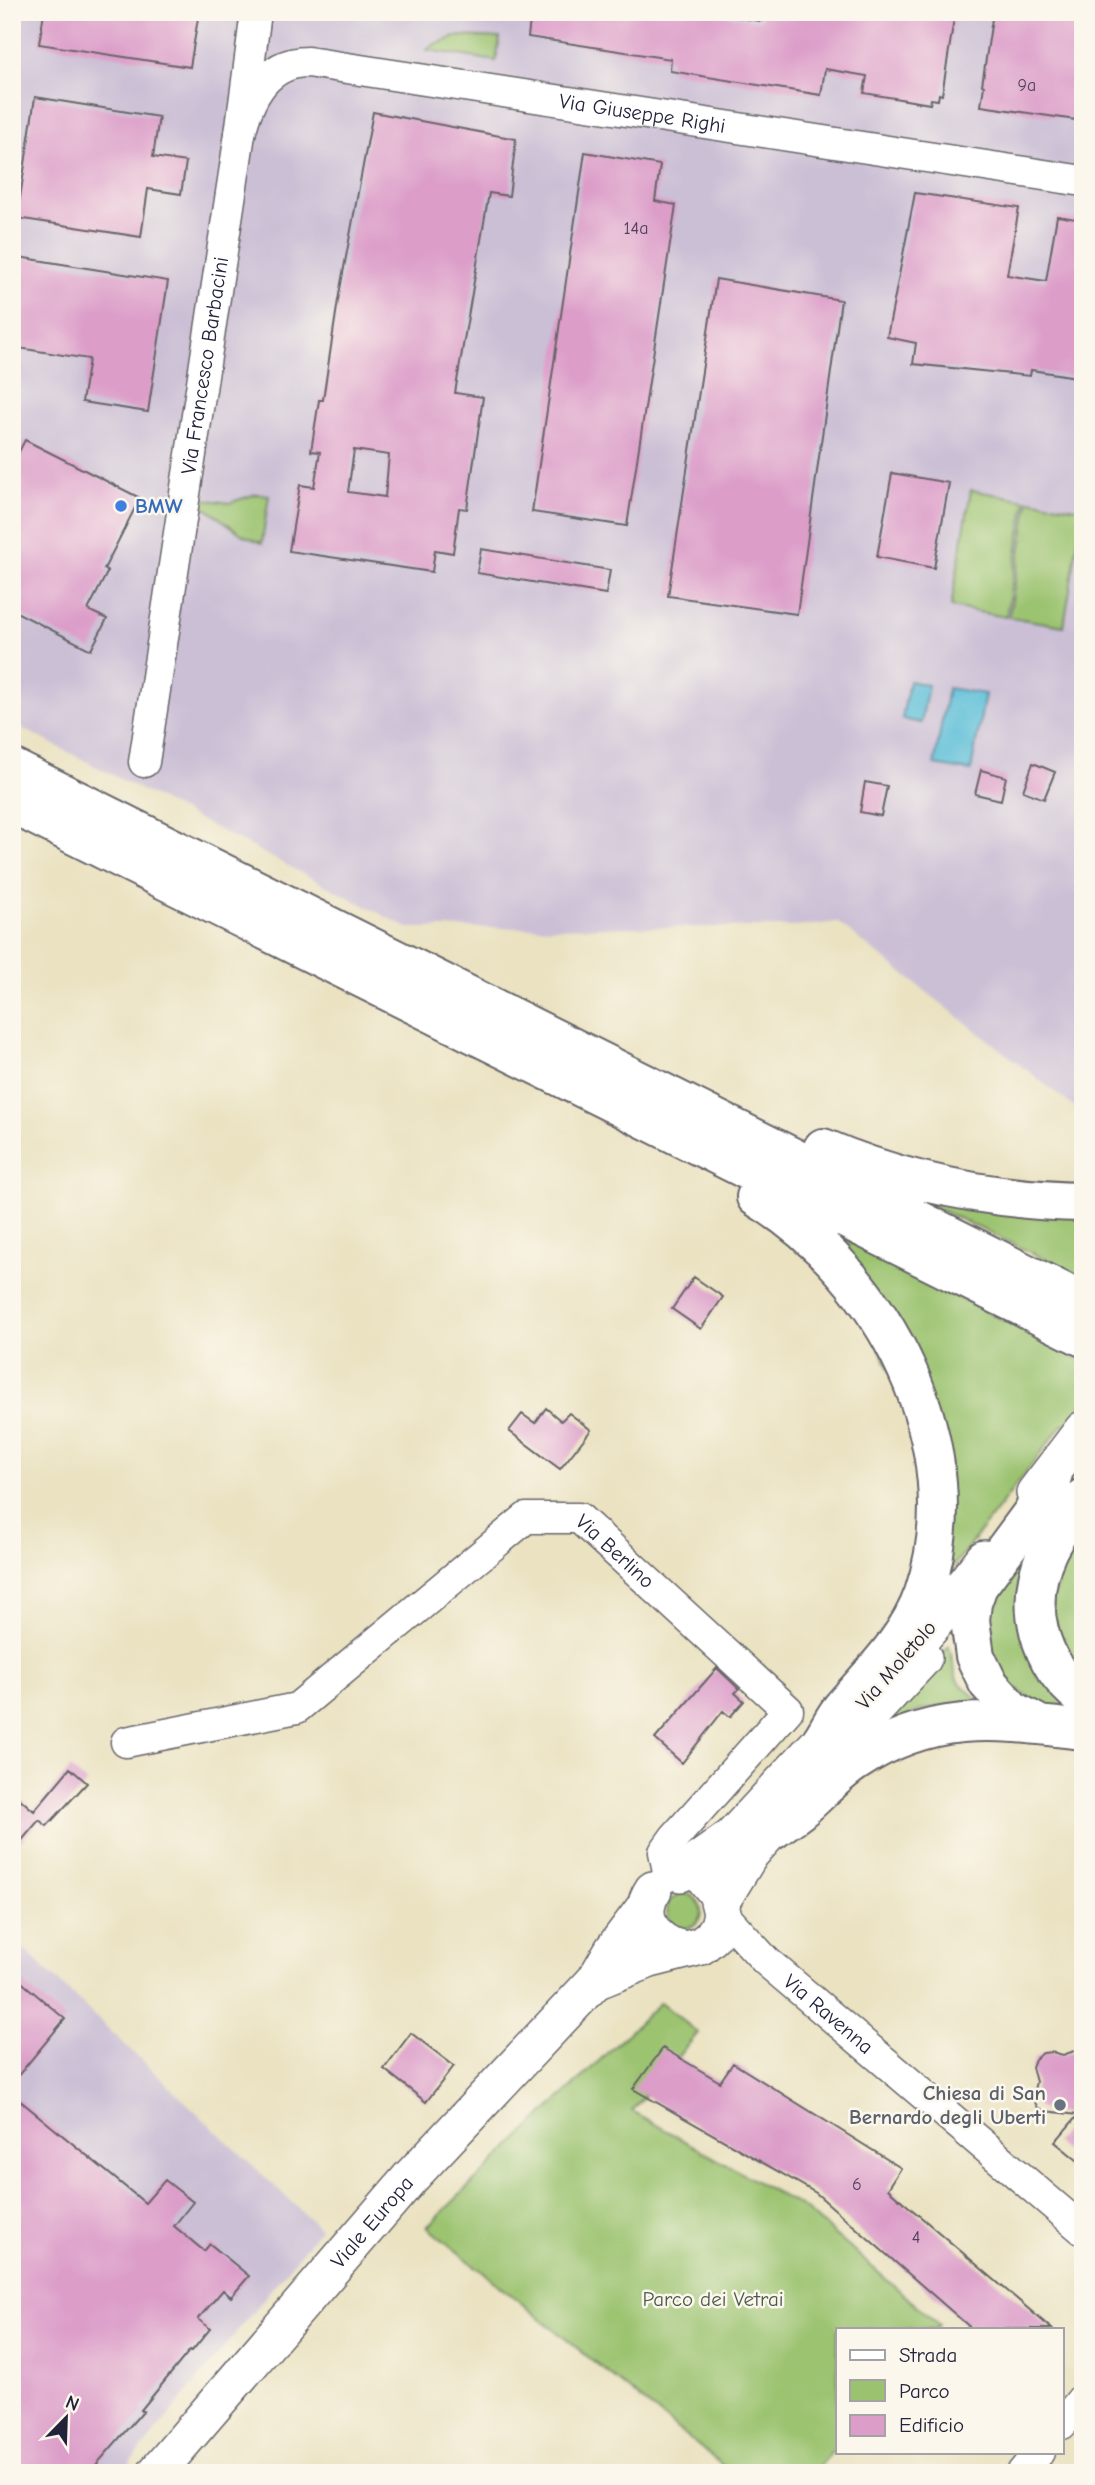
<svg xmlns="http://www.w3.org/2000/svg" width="1095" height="2485" viewBox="0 0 1095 2485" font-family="'Comic Neue',sans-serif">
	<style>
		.industrial { fill: #cbbfd5 }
		.green { fill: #9bc36f; stroke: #5e7255; stroke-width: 2 }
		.water { fill: #5abed8; stroke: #3e708a; stroke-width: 2 }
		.building { fill: #dc9dc9; fill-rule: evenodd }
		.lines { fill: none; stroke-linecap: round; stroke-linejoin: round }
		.minor-casing { stroke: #68656a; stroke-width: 33 }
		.major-casing { stroke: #68656a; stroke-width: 40 }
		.highway-casing { stroke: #68656a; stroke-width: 42 }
		.minor { stroke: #fff; stroke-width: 30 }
		.major { stroke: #fff; stroke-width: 37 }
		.highway { stroke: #fff; stroke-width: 38 }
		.shop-dot { fill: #3f7fe0; stroke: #fbf7ec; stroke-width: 2.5 }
		.worship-dot { fill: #6b7280; stroke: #fbf7ec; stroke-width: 2.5 }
		.labels { text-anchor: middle; stroke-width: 5; stroke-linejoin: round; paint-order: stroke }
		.number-label { font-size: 18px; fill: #50415e }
		.street-label { font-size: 21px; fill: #22223b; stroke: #fbf7ec }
		.shop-label { font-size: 21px; font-weight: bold; fill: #366cbe; stroke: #fbf7ec; text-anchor: start }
		.worship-label { font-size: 21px; font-weight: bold; fill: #5b616d; stroke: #fbf7ec; text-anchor: end }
		.park-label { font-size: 21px; fill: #4c5a4d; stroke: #fbf7ec }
	</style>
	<rect width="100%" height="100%" fill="#fbf7ec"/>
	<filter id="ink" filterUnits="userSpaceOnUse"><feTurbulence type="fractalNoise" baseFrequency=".0143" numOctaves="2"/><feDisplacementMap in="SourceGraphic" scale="14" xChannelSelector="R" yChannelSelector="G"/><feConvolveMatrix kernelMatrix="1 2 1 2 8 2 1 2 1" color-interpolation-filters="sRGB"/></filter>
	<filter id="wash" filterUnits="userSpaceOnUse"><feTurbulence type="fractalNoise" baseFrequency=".00686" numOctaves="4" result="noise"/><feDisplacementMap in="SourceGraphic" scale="28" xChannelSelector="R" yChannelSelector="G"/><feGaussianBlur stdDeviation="1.57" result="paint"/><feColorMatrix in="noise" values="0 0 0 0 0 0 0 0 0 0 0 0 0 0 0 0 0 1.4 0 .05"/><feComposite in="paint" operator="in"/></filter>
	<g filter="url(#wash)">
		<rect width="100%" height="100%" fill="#eae2c1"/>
		<path class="industrial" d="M13 12H1083V1114L837 922 795 927 408 928 12 723Z
			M12 1938 320 2229 122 2473H12Z"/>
		<path class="green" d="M459 36 500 38 496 61 427 50 435 44Z
			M971 490 1026 500 1006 617 951 607Z
			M256 494 269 495 262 543 243 535 199 503 202 499 229 503Z
			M1029 500 1083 509 1064 626 1009 617Z
			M911 1196 1083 1213V1277Z
			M829 1231 1083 1361V1403L1067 1424H1063L936 1589 947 1503Z
			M1083 1514V1684L1048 1623 1067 1535Z
			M1024 1562 1073 1704 1060 1716 997 1678 985 1606Z
			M949 1646 957 1680 988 1710 958 1704 922 1710 861 1737Z
			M667 1911a17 17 0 1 1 34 0a17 17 0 1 1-34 0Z
			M660 2002 698 2033 632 2111 805 2209 939 2325 936 2329H838V2445L814 2473H732L427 2227Z"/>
		<path class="water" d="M909 681 928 685 921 723 902 719Z
			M948 688 985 694 971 771 934 765Z"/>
		<g id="blocks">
			<path class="building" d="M44 12H199L190 67 39 44Z
				M531 12H703L761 21 762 12H955L942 95 939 94 938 100 931 99 930 104 864 93 867 76 825 69 821 95 670 71 671 59 528 37Z
				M993 12H1083V121L981 106 984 86 982 85Z
				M35 97 159 117 153 157 186 162 181 194 148 189 141 237 17 218Z
				M373 112 516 139 509 196 489 193 455 393 483 397 467 509 459 508 453 553 435 550 432 572 289 551 300 485 314 487 320 452 311 451 319 400H323L338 300ZM354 450 389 455 385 497 348 492Z
				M585 152 660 165 655 201 676 205 627 526 532 512Z
				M915 193 1019 208 1007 275 1046 281 1057 216 1083 220V378L1031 370 1030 376 913 364 916 343 887 337Z
				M12 256 168 281 148 412 82 402 89 359 12 347Z
				M716 279 841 300 797 614 668 596Z
				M25 440 140 498 104 569 108 571 88 610 107 619 91 650 12 610V465Z
				M892 473 949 483 934 568 877 557Z
				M481 549 610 570 606 594 477 573Z
				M1033 763 1055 772 1044 799 1023 791Z
				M981 770 1006 777 1001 800 975 794Z
				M865 782 887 786 881 816 860 812Z
				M694 1277 723 1297 701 1329 672 1309Z
				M546 1408 561 1421 569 1413 591 1430 560 1469 509 1431 522 1414 535 1423Z
				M717 1668 739 1689 735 1693 744 1701 730 1717 723 1711 682 1763 655 1739Z
				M70 1768 87 1783 47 1826 39 1820 12 1852V1792L34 1811Z
				M12 1974 65 2019 12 2083Z
				M411 2033 454 2066 426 2102 384 2069Z
				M663 2048 720 2082 733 2063 901 2168 888 2189 1052 2329H972L816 2193 633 2089Z
				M1083 2048V2165L1055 2142 1078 2115 1045 2111 1038 2108 1032 2097 1036 2082 1032 2067 1035 2059 1043 2053 1052 2052 1063 2055Z
				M12 2094 145 2203 165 2180 193 2202 174 2226 204 2251 210 2244 249 2276 231 2297 223 2290 198 2319 210 2329 192 2351 190 2350 141 2410 143 2411 89 2473H12Z"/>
		</g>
	</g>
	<g filter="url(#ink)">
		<use href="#blocks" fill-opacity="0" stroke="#68656a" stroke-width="2"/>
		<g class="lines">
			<g class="minor-casing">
				<g id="minor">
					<path id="s1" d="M240 134C249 97 267 62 308 62L1083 181"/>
					<path id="s2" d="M144 762 240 134 256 12"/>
					<path id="s3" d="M126 1742 297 1708 526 1518H579L788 1710 674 1838 664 1852 669 1876"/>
					<path id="s4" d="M722 1913 766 1961 1083 2230"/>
					<path d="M1062 2424 1083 2398"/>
					<path d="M1022 2473 1039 2452"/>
				</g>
			</g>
			<g class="major-casing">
				<g id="major">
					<path d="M1035 1493 1083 1430"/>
					<path d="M895 1668 931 1627 984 1559"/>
					<path d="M836 1751 923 1658"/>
					<path d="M681 1873 732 1837 821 1741 846 1721"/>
					<path d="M653 1890C635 1916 654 1943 681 1949"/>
					<path d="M721 1901 750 1854 782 1818"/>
					<path d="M595 1981 650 1959 701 1946 712 1937 719 1926 722 1913 717 1893 707 1881"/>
					<path id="s5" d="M156 2473 409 2179 595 1981 613 1950 646 1906"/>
				</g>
			</g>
			<g class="highway-casing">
				<path id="highway" d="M12 768 1083 1302
					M12 804 1083 1337
					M823 1148C905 1183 993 1200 1083 1202
					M756 1197C883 1273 974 1446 924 1593 908 1639 871 1674 841 1709 833 1719 828 1731 821 1741
					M1083 1498C1070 1515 1056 1532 1047 1552 1023 1604 1038 1663 1083 1698
					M1036 1723 1012 1710 988 1683 975 1656 970 1620 972 1603 978 1586 1041 1501 1048 1490 1054 1470
					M773 1830C781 1823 790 1818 799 1811 818 1795 834 1776 855 1762 932 1710 997 1720 1083 1730"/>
			</g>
			<use href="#minor" class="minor"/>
			<use href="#major" class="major"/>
			<use href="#highway" class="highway"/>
		</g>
	</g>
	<circle class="shop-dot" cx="121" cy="506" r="7"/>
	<circle class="worship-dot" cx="1060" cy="2105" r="7"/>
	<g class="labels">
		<g class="number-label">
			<text x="1027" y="91">9a</text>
			<text x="636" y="234">14a</text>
			<text x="857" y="2190">6</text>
			<text x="916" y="2243">4</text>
		</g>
		<g class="street-label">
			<text dy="7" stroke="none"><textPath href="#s1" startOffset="446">Via Giuseppe Righi</textPath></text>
			<text dy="7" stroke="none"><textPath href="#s2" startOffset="401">Via Francesco Barbacini</textPath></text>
			<text dy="7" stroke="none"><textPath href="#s3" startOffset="574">Via Berlino</textPath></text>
			<text transform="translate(896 1665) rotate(-49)" y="7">Via Moletolo</text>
			<text dy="7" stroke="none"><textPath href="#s4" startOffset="147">Via Ravenna</textPath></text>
			<text dy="7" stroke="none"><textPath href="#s5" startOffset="331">Viale Europa</textPath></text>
		</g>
		<g class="shop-label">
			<text x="135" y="513">BMW</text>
		</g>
		<g class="worship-label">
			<text x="1046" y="2100">Chiesa di San<tspan x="1046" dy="24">Bernardo degli Uberti</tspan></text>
		</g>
		<g class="park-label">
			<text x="713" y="2306">Parco dei Vetrai</text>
		</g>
	</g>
	<rect width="1095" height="2485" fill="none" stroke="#fbf7ec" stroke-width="42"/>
	<rect x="836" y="2328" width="228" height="126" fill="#fbf7ec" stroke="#a4a2a5" stroke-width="2"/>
	<rect x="850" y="2350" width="35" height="10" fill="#ffffff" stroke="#a4a2a5" stroke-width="2"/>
	<text x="899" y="2362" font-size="21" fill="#22223b">Strada</text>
	<rect x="850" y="2380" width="35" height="21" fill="#9bc36f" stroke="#a4a2a5" stroke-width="2"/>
	<text x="899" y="2398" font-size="21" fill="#22223b">Parco</text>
	<rect x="850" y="2415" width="35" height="21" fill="#dc9dc9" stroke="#a4a2a5" stroke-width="2"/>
	<text x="899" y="2432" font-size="21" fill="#22223b">Edificio</text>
	<g transform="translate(66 2418) rotate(23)" stroke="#fbf7ec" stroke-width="5" paint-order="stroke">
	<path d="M0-5L12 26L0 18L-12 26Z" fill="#22223b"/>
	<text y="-10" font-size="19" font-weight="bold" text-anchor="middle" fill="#22223b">N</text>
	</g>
</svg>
